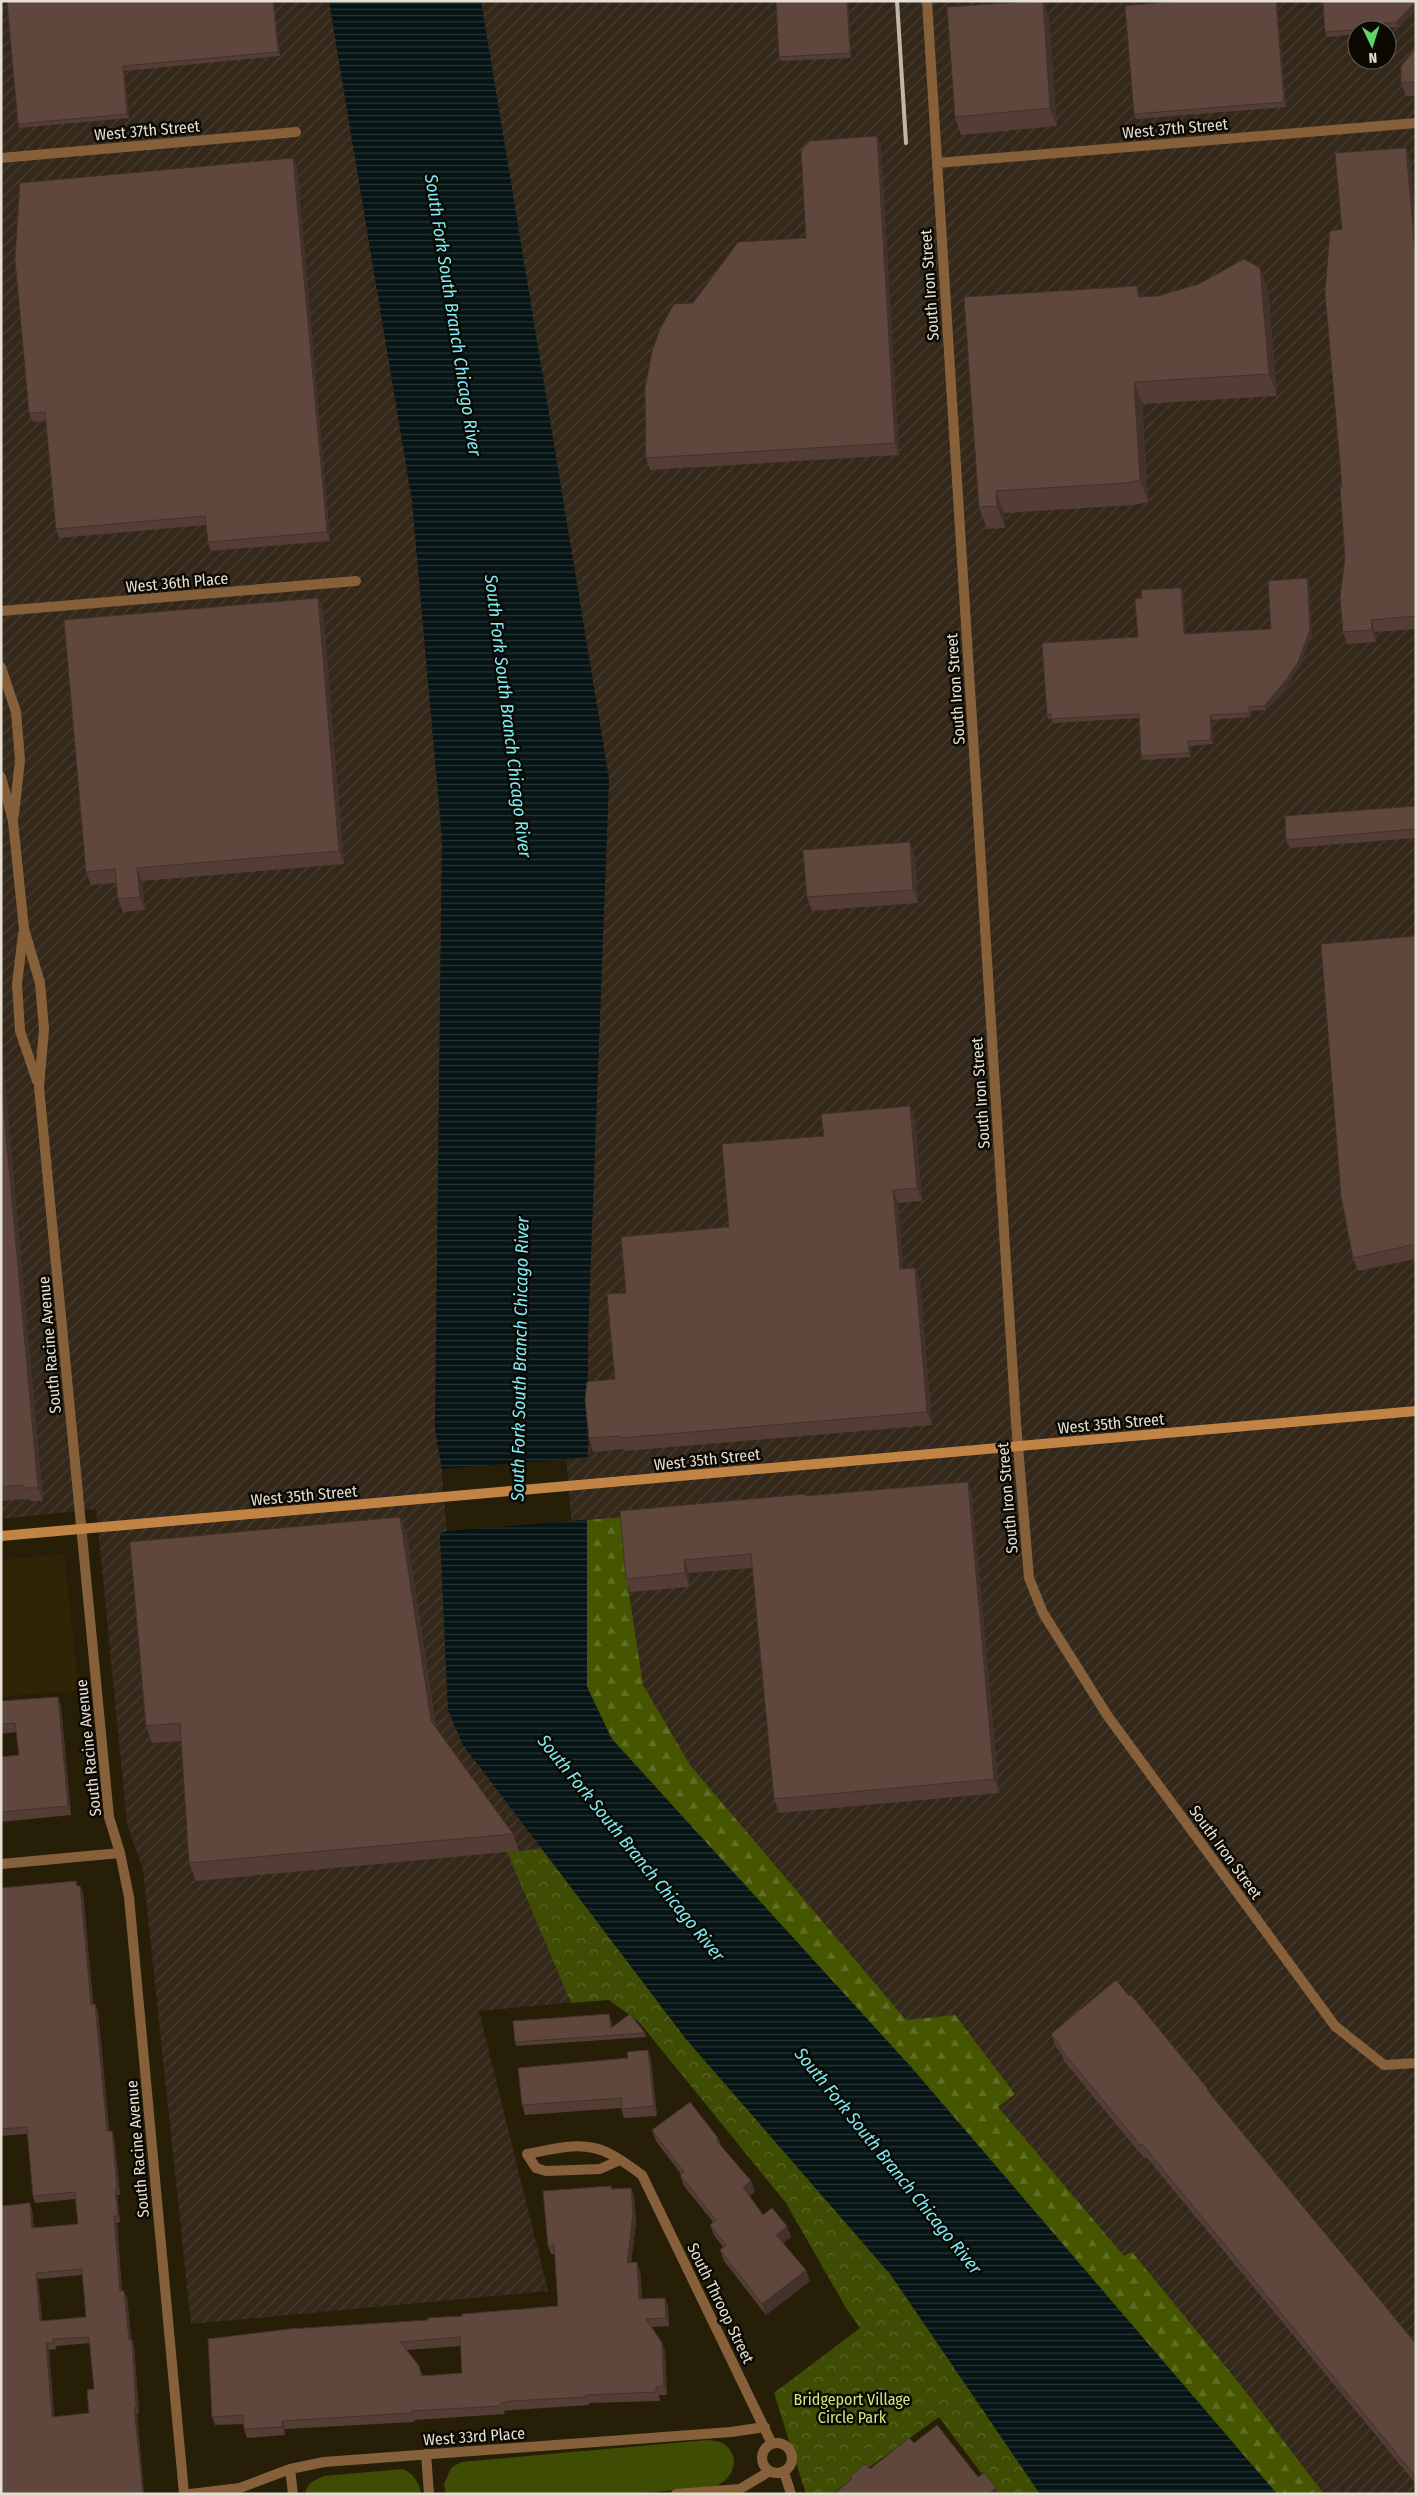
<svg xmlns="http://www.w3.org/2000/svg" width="1417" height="2495" viewBox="0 0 1417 2495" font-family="'Fira Sans Condensed',sans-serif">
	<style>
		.built { fill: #2f2405 }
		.industrial { fill: url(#industrial-furrows); fill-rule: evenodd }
		.green { fill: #3f4d04 }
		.forest { fill: url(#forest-firs) }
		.park { fill: url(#park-crowns) }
		.water { fill: url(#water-rules) }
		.pier { fill: #271e08 }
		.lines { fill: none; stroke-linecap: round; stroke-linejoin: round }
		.minor { stroke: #86603a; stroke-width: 10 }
		.tertiary { stroke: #86603a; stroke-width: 10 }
		.secondary { stroke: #c18444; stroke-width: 10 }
		.rail { stroke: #beb8a9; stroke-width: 4 }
		.wall { fill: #533d34; fill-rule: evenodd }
		.shaded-wall { fill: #43322b }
		.building { fill: #60473d; stroke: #43322b; fill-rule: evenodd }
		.labels { text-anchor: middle; stroke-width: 5; stroke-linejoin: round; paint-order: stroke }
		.street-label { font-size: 16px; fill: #e5e0d3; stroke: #0c0903 }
		.park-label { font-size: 16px; fill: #cde882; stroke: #0c0903 }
		.water-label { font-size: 18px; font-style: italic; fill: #7ceefa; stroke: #0c0903 }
	</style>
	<defs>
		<pattern id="industrial-furrows" width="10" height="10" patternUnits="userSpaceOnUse" patternTransform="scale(1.25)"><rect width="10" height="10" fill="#34281a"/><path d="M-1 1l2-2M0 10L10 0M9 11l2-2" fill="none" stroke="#483d30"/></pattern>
		<pattern id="forest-firs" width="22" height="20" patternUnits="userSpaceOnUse" patternTransform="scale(1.25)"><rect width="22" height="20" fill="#455500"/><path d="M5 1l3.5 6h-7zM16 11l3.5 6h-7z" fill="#606d24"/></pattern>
		<pattern id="park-crowns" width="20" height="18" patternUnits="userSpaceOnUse" patternTransform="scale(1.25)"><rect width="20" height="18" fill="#3f4d04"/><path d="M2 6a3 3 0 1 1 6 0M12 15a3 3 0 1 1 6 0" fill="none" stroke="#5b6628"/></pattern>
		<pattern id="water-rules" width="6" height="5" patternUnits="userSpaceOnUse" patternTransform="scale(1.25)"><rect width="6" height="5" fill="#061415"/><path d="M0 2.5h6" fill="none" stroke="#2a3636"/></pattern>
	</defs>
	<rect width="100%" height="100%" fill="#271e08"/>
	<path class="built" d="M64 1554 79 1690 1 1697V1560Z"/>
	<path class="industrial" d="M1 1H329L412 501 442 838 435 1430 442 1469 447 1531 440 1533 448 1710 463 1745 653 1995 479 2011 548 2291 191 2324 143 1870 127 1824 96 1509 1 1519Z
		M481 1H1416V2494H1277L611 1739 587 1520 571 1521 566 1459 588 1456V1333L609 779ZM1357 30H1387V60H1357Z"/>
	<path class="green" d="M708 2440C713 2441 720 2441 724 2444 742 2457 733 2479 716 2486L633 2494H446L444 2484 451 2468 461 2462Z
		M403 2469C414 2475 419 2481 421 2494H305C307 2483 314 2480 324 2476Z"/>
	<path class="forest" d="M623 1517 629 1594 643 1685 690 1765 906 2020 955 2015 1015 2094 998 2107 1124 2256 1132 2252 1239 2383 1324 2494H1277L911 2067 611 1739 587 1687V1520Z"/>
	<path class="park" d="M542 1849 686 2039 891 2275 1040 2494H997L939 2417 832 2494H806L774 2393 860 2328 846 2308 786 2203 639 2022 609 2000 571 2003 507 1852Z"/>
	<path class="water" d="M329 1H481L609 779 588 1333V1457L566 1459 571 1521 587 1520V1687L612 1739 911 2067 1277 2494H1040L891 2275 686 2039 463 1745 448 1710 440 1533 447 1531 442 1469 435 1430 442 838 412 501Z"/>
	<path class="pier" d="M566 1459 571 1521 447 1531 442 1469Z"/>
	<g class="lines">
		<path class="minor" d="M927 1 1016 1423 1029 1578 1043 1613 1107 1715 1335 2026 1384 2065 1416 2063
			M1 158 296 132
			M937 163 1416 123
			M1 611 356 581
			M1 1864 120 1853
			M620 2160 600 2169 546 2171 536 2168 527 2154C548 2150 572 2143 594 2148 610 2151 628 2165 642 2175L772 2444
			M762 2458a15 15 0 1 1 30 0a15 15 0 1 1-30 0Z
			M426 2454 429 2494
			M290 2469 293 2494
			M784 2472 791 2494
			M190 2494 240 2488 290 2469 324 2462 731 2432 765 2427
			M676 2494 740 2489 770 2471"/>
		<path class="tertiary" d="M1 667 16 712 20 760 14 815
			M1 777 13 821 24 929 40 983 44 1029 39 1087 109 1817 120 1853 129 1897 184 2494
			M23 934 17 984 20 1031 37 1081"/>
		<path class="secondary" d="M1 1536 1416 1411"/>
		<path class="rail" d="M897 1 906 143"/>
	</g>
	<path class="wall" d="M7 1H274L280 56 124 71 129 118 19 128 18 124Z
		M848 1 851 58 781 61 779 57Z
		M1277 1 1286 107 1136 119 1134 114Z
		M1416 1 1398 27 1369 29V30H1357V34L1327 37 1325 32Z
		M1049 18 1057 126 961 135 955 117Z
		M1416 48V96H1406L1401 83Z
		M881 148 899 455 650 470 646 458 693 303 806 238Z
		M1406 148 1410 160 1416 224V629L1375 632 1376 642 1347 644 1343 632 1345 557 1342 487V229Z
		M293 158 297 167 330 541 211 551 208 542 206 525 59 538 56 529 46 421 33 422 29 413Z
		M1260 268 1268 290 1277 396 1142 404 1148 502 1134 505 1004 513 1005 528 987 529 979 507 1141 297 1158 296Z
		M1307 578 1309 583 1312 635 1299 667 1288 684 1266 710 1250 711V717L1212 720 1213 744 1190 746 1191 757 1143 760 1141 756 1139 718 1053 723 1051 719H1048L1047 714 1138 637 1142 598 1183 592 1185 634 1271 629Z
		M318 598 323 611 344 864 142 881 145 910 123 912 118 899 116 883 91 885 86 872Z
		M1416 806V838L1290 848 1286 840Z
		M915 856 918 903 812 911 807 897Z
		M1416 936V1259L1358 1271 1353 1258Z
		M1 1039 43 1501H31L27 1499 1 1501Z
		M910 1106 915 1120 922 1201 898 1203 903 1269 915 1268 920 1282 932 1425 625 1451 624 1449 593 1452 589 1438 615 1379 626 1293 729 1227 824 1136Z
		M968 1482 972 1495 999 1793 779 1813 774 1799 752 1568 689 1573V1587L630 1592 626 1579 805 1494V1496Z
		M407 1535 436 1728 513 1834 519 1851 196 1881 189 1863 181 1741 152 1743 146 1726Z
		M58 1697 61 1706 71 1815 1 1822V1757L19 1755 16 1732 1 1734V1701Z
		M80 1886 83 1893 93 2005 98 2011 109 2131H112L114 2137 120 2195H117L120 2222 117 2223 122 2291 127 2297 131 2340H132L134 2346 139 2413 137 2414 144 2494H1L30 2203 32 2210 34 2228 78 2224 75 2199 35 2203 33 2196 27 2134 1 2136V1888ZM82 2275 86 2317 42 2321 38 2279ZM90 2343 94 2389 89 2413 54 2417 49 2350 56 2349V2346Z
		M611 2019 612 2027 645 2033 646 2037 516 2046 515 2042Z
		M1051 2034 1211 2095 1416 2344V2484L1147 2158H1144L1064 2061 1062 2055 1056 2047Z
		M648 2050 651 2060 657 2116 624 2118 621 2108 525 2115 522 2105Z
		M652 2130 718 2138 721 2146 751 2181 755 2192 749 2196 763 2215 787 2226 791 2237 783 2243 806 2270 810 2281 766 2315 724 2261 720 2250 723 2247 714 2235 710 2225 713 2222 684 2186 680 2175 681 2174 656 2141Z
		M631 2188 634 2196 636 2222 631 2263 640 2271 642 2299 668 2306 669 2326 652 2327 662 2343 665 2351 667 2395H659L660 2401 589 2403V2405L514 2410 504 2411 505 2414 414 2420V2422L285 2429V2435L247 2438 244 2429V2424L215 2425 212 2417 428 2320 558 2306 555 2254H551L548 2246 613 2189ZM461 2346 462 2373 423 2376 419 2366 407 2350Z"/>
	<path class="shaded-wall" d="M273 1H274L280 56 278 52Z
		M847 1H848L851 58 850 53Z
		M1043 1 1049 18 1057 126 1050 108Z
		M1276 1H1277L1286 107 1284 102Z
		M1416 2V8L1398 27 1396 22Z
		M123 66 124 71 129 118 127 114Z
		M877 136 881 148 899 455 895 443Z
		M1406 148 1410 160 1416 224V263Z
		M293 158 297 167 330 541 327 532Z
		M1260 268 1268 290 1277 396 1269 374Z
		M1137 286 1145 308 1138 297Z
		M1134 382 1142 404 1148 502 1140 480Z
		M996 491 1004 513 1005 528 997 506Z
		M1307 578 1309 583 1312 635 1299 667 1288 684 1266 710 1264 706Z
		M1181 588 1183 592 1186 639 1184 634Z
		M318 598 323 611 344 864 339 851Z
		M1371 620 1375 632 1376 642 1372 630Z
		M1210 715 1212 720 1213 744 1211 740Z
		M1188 741 1190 746 1191 757 1189 753Z
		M910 842 915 856 918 903 913 890Z
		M137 868 142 881 145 910 140 897Z
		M1 1039 43 1501 38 1488 1 1080Z
		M910 1106 915 1120 922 1201 917 1188Z
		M893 1190 898 1203 904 1282 900 1269Z
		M915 1268 920 1282 932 1425 927 1412Z
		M968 1482 972 1495 999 1793 994 1779Z
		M400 1517 407 1535 437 1739 431 1721Z
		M684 1560 689 1573V1587L685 1573Z
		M58 1697 61 1706 71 1815 68 1806Z
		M80 1886 83 1893 94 2011 91 2005Z
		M95 2004 98 2011 110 2138 107 2131Z
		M609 2014 611 2019 612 2033 611 2028Z
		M648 2050 651 2060 657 2116 654 2106Z
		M112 2131 114 2137 120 2195 117 2189Z
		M751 2181 755 2192 747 2198 743 2187Z
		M631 2188 634 2196 636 2222 630 2272 627 2263Z
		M115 2189 117 2195 120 2222 118 2216Z
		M30 2203 32 2210 34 2235 32 2228Z
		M114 2216 117 2223 122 2298 120 2291Z
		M787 2226 791 2237 780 2246 776 2235Z
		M637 2262 640 2271 643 2308 639 2299Z
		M806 2270 810 2281 766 2315 762 2304Z
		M36 2273 38 2279 43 2327 40 2321Z
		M124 2291 127 2297 132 2347 129 2340Z
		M665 2298 668 2306 669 2326 666 2318Z
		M132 2340 134 2346 139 2413 136 2407Z
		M46 2343 49 2350 55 2424 52 2417Z
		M662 2343 665 2351 667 2395 664 2386Z
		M134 2407 137 2414 144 2494H143Z
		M282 2421 285 2429V2435L282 2427Z
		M996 2488 998 2494H989Z"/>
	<path class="building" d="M7 1H273L278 52 123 66 127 114 18 124Z
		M776 1H847L850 53 779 57Z
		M1035 1H1043L1050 108 955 117 947 7Z
		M1176 1H1276L1284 102 1134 114 1125 6Z
		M1323 1H1416V2L1396 22 1367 25V29L1325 32Z
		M1416 48V82L1401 83V66Z
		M877 136 895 443 646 458 645 388 652 352 660 329 674 304 693 303 738 242 806 238 801 150 810 141Z
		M1406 148 1416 263V616L1371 620 1372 630 1343 632 1340 598 1345 557 1340 487H1342L1325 292 1330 231 1342 229 1335 153Z
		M293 158 327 532 208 542 205 516 56 529 45 412 29 413 15 259 20 183Z
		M1244 259 1260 268 1269 374 1134 382 1140 480 1126 483 996 491 997 506 979 507 964 297 1137 286 1138 297 1158 296 1199 284Z
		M1307 578 1310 630 1298 662 1286 680 1264 706H1249V713L1210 715 1211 740 1188 741 1189 753 1141 756 1139 714 1051 719V714H1047L1042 643 1138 637 1135 599 1142 598 1141 590 1181 588 1184 634 1271 629 1268 581Z
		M318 598 339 851 137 868 140 897 118 899 115 869 86 872 64 620Z
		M1416 806V829L1286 840 1285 816Z
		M910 842 913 890 807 897 803 850Z
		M1416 936V1244L1353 1258 1341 1196 1321 944Z
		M1 1080 38 1488H26L22 1485 1 1487Z
		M910 1106 917 1188 893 1190 900 1269 915 1268 927 1412 620 1438V1436L589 1438 585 1400 587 1382 615 1379 607 1294 626 1293 621 1237 729 1227 722 1144 824 1136 821 1114Z
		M968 1482 994 1779 774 1799 751 1554 684 1560 685 1573 626 1579 620 1511 805 1494V1496Z
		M400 1517 431 1721 513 1834 189 1863 180 1723 146 1726 130 1542Z
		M58 1697 68 1806 1 1812V1757L19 1755 15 1723 1 1724V1701Z
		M76 1881 77 1886H80L91 2005 95 2004 107 2131H112L117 2189H115L118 2216H114L120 2291H124L129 2340H132L136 2407H134L143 2494H1V2206L30 2203 32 2228 78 2224 75 2192 33 2196 27 2127 1 2129V1888ZM82 2269 86 2317 40 2321 36 2273ZM89 2337 94 2389 87 2390 89 2413 52 2417 46 2343H54L53 2339Z
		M1116 1980 1129 1996 1131 1995 1208 2089 1207 2090 1416 2344V2477L1142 2144 1140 2145 1060 2048 1061 2046 1051 2034Z
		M609 2014 611 2028 630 2014 645 2033 515 2042 513 2021Z
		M648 2050 654 2106 621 2109 622 2098 522 2105 518 2068 628 2058 627 2052Z
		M690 2102 718 2138 716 2140 751 2181 743 2187 763 2215 772 2208 787 2226 776 2235 806 2270 762 2304 720 2250 726 2245 710 2225 716 2220 680 2175 684 2172 652 2130Z
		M611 2186 612 2189 631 2188 633 2213 627 2263 637 2262 639 2299 665 2298 666 2318 646 2319 662 2343 664 2386 656 2387V2392L586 2395V2397L511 2401 501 2403V2406L411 2411V2413L282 2421V2427L244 2429 243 2415 212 2417 208 2339 289 2329 428 2320V2318L462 2316V2314L558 2306 554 2245 548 2246 543 2191ZM460 2337 462 2373 421 2376 419 2366 400 2342Z
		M937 2425 978 2477 984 2473 996 2488 989 2494H834L852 2479 850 2476 865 2464 870 2469 909 2438 914 2443Z"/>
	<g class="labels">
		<g class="street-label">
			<text transform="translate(1175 128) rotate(-5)" y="6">West 37th Street</text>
			<text transform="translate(147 130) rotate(-5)" y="6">West 37th Street</text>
			<text transform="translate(929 285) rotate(-94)" y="6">South Iron Street</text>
			<text transform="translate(177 582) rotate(-5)" y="6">West 36th Place</text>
			<text transform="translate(955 689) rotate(-94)" y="6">South Iron Street</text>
			<text transform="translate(980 1093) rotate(-94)" y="6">South Iron Street</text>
			<text transform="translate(49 1345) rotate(-95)" y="6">South Racine Avenue</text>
			<text transform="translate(1111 1423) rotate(-5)" y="6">West 35th Street</text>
			<text transform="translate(707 1459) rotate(-6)" y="6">West 35th Street</text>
			<text transform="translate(304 1495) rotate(-5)" y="6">West 35th Street</text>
			<text transform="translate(1007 1498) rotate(-95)" y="6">South Iron Street</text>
			<text transform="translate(88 1748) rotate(-96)" y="6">South Racine Avenue</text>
			<text transform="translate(1226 1852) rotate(54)" y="6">South Iron Street</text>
			<text transform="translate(137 2149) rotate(-95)" y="6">South Racine Avenue</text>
			<text transform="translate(721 2303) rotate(64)" y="6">South Throop Street</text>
			<text transform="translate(474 2436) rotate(-4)" y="6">West 33rd Place</text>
		</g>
		<g class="park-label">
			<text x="852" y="2405">Bridgeport Village<tspan x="852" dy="18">Circle Park</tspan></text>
		</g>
		<g class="water-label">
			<text transform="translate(453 315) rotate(81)" y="6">South Fork South Branch Chicago River</text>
			<text transform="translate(508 716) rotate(83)" y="6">South Fork South Branch Chicago River</text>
			<text transform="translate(520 1359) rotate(-89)" y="6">South Fork South Branch Chicago River</text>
			<text transform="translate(631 1848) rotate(51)" y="6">South Fork South Branch Chicago River</text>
			<text transform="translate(888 2161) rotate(51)" y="6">South Fork South Branch Chicago River</text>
		</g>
	</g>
	<rect width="1417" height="2495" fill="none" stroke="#e5e0d3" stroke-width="5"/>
	<g transform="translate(1372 45) rotate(176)"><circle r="24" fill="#0c0903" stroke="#635f56"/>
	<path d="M0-4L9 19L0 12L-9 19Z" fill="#5fd56b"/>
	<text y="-8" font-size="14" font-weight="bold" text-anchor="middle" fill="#e5e0d3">N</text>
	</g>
</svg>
